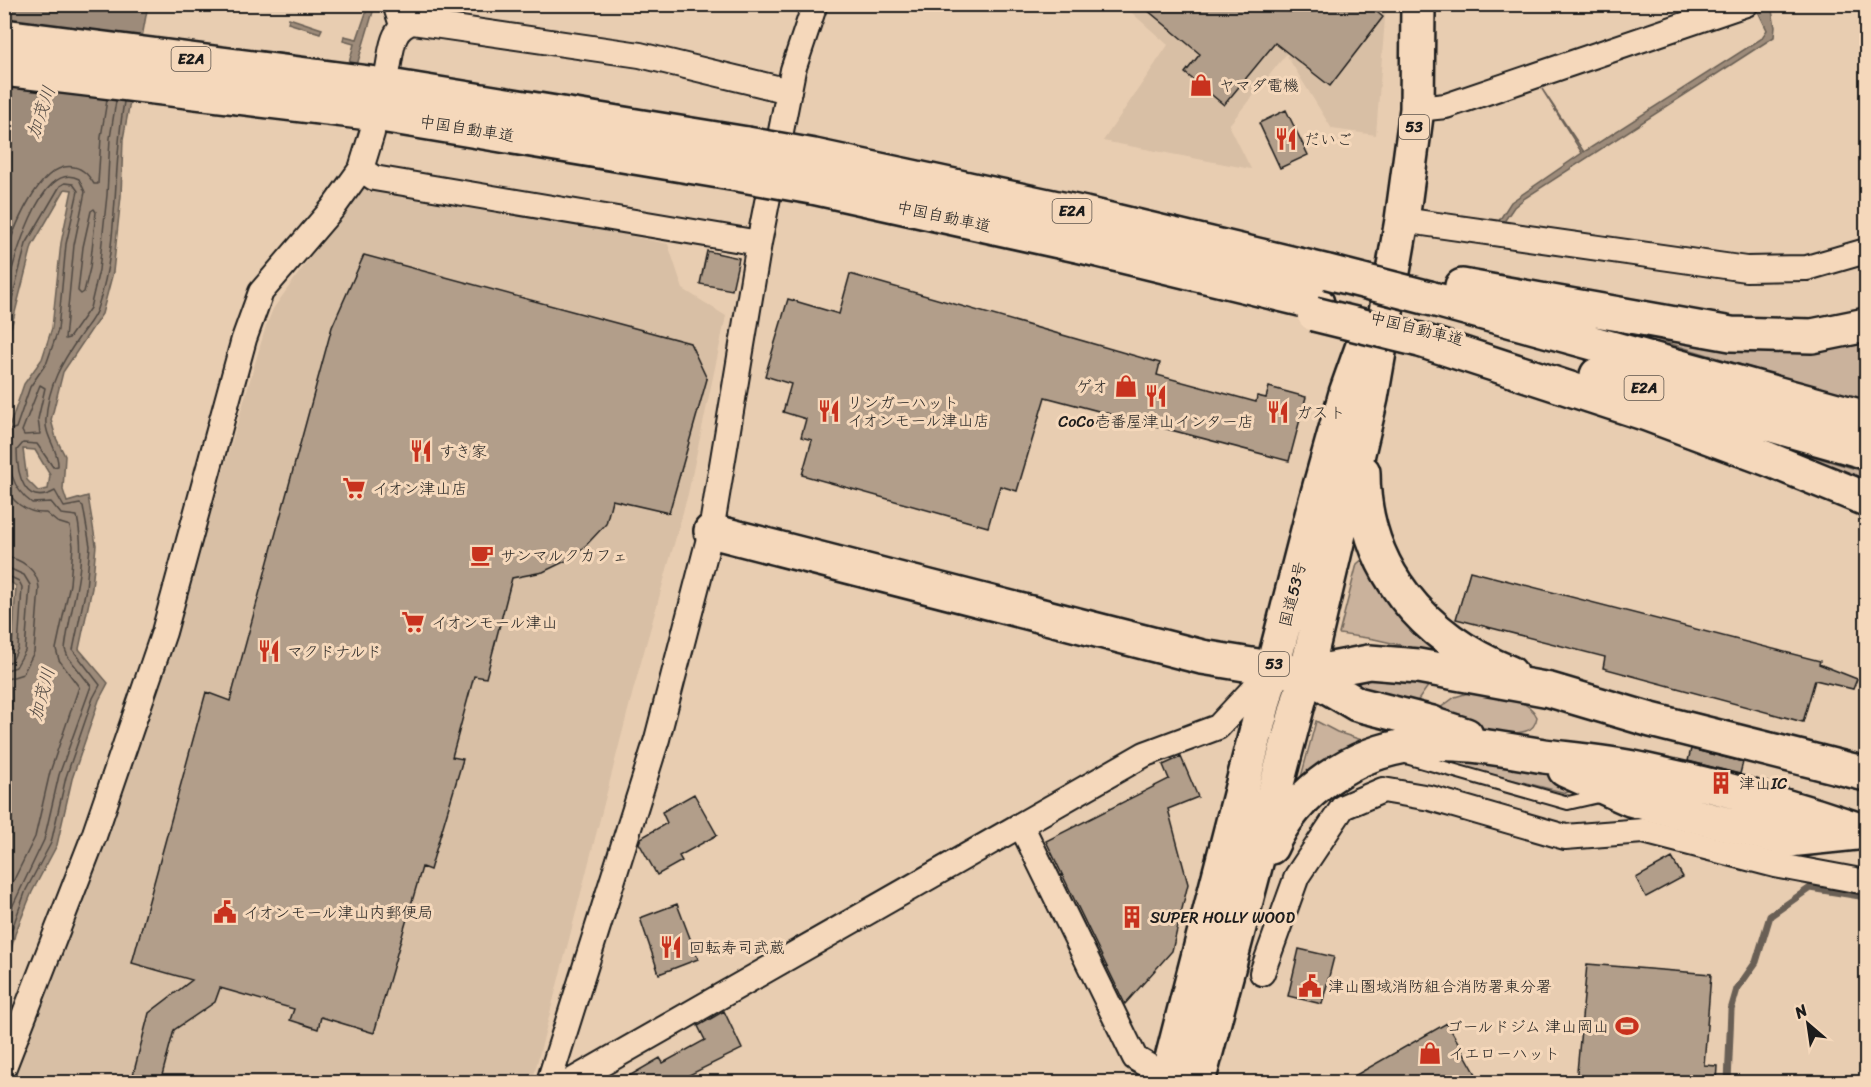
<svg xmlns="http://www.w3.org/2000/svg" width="1871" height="1087" viewBox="0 0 1871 1087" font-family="Sriracha,'Klee One',sans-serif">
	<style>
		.built { fill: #d8bfa5 }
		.green { fill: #cab29c; stroke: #73675c; stroke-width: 1.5 }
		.water { fill: #9d8b7a; stroke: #695f54; stroke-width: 1.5; fill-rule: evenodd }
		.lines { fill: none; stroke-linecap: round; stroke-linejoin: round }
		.shore { stroke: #504842; stroke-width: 1.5 }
		.stream { stroke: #695f54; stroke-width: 7 }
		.building { fill: #b29e8a; stroke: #1c1c1c; stroke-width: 1.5 }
		.lane-casing { stroke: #1c1c1c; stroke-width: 16 }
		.street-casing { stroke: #1c1c1c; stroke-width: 28 }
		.secondary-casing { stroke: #1c1c1c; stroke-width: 38 }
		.highway-casing { stroke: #1c1c1c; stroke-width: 38 }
		.lane { stroke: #f5d8bb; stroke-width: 12 }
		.street { stroke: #f5d8bb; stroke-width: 24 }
		.secondary { stroke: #f5d8bb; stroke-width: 33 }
		.highway { stroke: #f5d8bb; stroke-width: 33 }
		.highway-bridge-casing { stroke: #1c1c1c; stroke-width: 38; stroke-linecap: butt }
		.highway-bridge { stroke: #f5d8bb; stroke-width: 33 }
		.labels { text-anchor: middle; stroke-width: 6; stroke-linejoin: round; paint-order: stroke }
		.shield { fill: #f5d8bb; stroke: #5d544c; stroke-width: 1.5 }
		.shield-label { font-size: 15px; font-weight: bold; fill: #1c1c1c }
		.poi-label { font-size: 16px; fill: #1c1c1c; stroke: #f5d8bb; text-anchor: start }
		.street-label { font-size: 16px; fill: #1c1c1c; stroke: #f5d8bb }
		.water-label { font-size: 18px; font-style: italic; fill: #504842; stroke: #f5d8bb }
	</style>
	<rect width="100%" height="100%" fill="#e8cdb1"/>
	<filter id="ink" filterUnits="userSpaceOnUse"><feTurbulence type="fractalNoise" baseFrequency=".0167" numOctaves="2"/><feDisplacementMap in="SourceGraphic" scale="12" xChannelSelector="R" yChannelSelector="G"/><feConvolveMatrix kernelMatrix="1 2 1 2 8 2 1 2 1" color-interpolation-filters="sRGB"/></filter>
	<g filter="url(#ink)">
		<path class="built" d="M1123 5H1326L1229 125 1251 169 1103 141 1168 45Z
			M1329 5H1386L1376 135 1332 129 1287 56Z
			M366 186 575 224 668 244 683 289 726 316 688 494 633 691 533 1079 525 1082H9L81 897 211 512 266 326 273 309 338 218Z"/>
		<path class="green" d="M1621 329 1866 334V402Z
			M1693 421 1866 472V488Z
			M1364 558C1384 602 1403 625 1440 654L1374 639 1339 634 1357 564Z
			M1360 674 1431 682 1414 706 1363 692 1340 678Z
			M1468 693C1488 694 1528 696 1537 717 1536 723 1533 729 1526 731 1506 738 1465 728 1443 726L1436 711 1455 697Z
			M1316 721 1337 732 1371 743 1307 783 1301 777Z
			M1445 759 1511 760 1570 779 1573 790 1566 793 1454 765Z"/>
		<path class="water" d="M369 4 375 5 357 65 349 63 354 44 343 41 344 36 357 39Z
			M5 5H148L123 139 121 196 113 272 102 314 63 372 51 420 56 438 65 456 63 490 67 502 88 496 96 545 92 588 79 649 108 683 99 700 72 779 57 845 32 892 15 934 5 974 4 685 7 658 12 648 16 586 5 578V427L10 425 24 384 42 359 52 328 61 243 72 190 65 189 32 246 11 328 10 357 5 360ZM23 449 35 450 50 475 48 489 38 491 27 480Z
			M1755 5H1771L1775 27 1774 37 1525 198 1514 207 1501 226 1495 227 1511 202 1582 153 1542 89 1584 152 1761 39 1767 30Z
			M289 18 322 29 320 33 288 23Z"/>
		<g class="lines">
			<path class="shore" d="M94 209 96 212 90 268 84 292 81 294 78 291 83 247 91 211Z
				M4 261C11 234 39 160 74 167 84 169 89 176 94 184H98L101 137 107 100
				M4 299C11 272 39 157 79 179L85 192 74 245 65 339 69 338 90 308 99 270 107 195 110 138 116 101
				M4 353 5 326 26 244 60 186 65 183 73 184 78 191 66 244 58 330 47 362 30 387 16 428 4 432
				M40 385 45 388 38 419 40 434 24 435 22 431Z
				M4 440 11 442C6 465 12 489 32 503L51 502 61 514 77 516C88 571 71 598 65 649L68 657 91 686 59 775 44 840 4 924
				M4 482C9 501 27 514 46 513L57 522 70 526 73 546 70 584 56 649 59 660 79 687 50 772 35 837 4 900
				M4 557C22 558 38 571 39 588L34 652 23 674 4 680
				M4 566 24 575 30 585 25 651 16 667 4 671
				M4 574 19 581 22 587 18 648 12 661 4 664
				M4 951 26 890 51 843 66 777 93 698 100 685 73 650 86 588 90 546 83 506 80 504 64 507 55 491C24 508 17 474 17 450L23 443 37 444 53 467 58 466C59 450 44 436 46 419 48 385 62 362 80 336 85 328 94 319 97 309 120 243 112 169 124 102"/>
			<path class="stream" d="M1728 1082 1731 1010 1737 989 1756 962 1770 916 1810 888 1866 897"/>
		</g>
		<path class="building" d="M1140 4H1367L1383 17 1330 86 1275 43 1224 105 1185 73 1200 54Z
			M1286 110 1308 155 1280 168 1259 123Z
			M707 251 739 258 732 290 700 284Z
			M364 255 690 343 707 379 669 513 612 500 606 524 576 556 543 572 512 578 486 678 474 676 452 757 463 759 430 870 422 867 374 1033 321 1017 318 1029 290 1020 294 1009 220 988 215 1002 174 1030 160 1083H131L149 1013 192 980 132 963 206 692 230 701 332 327Z
			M850 274 1160 363 1157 375 1256 402 1257 396 1266 398 1269 387 1306 397 1289 461 1045 397 1017 491 1000 486 988 527 802 475 812 440 801 437 806 419 783 412 791 384 765 376 788 299 839 314Z
			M1470 571 1820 661 1819 664 1857 679 1853 689 1815 680 1803 722 1603 668 1605 657 1456 619Z
			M1691 749 1743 762 1740 774 1688 761Z
			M1181 757 1198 797 1168 809 1188 884 1172 951 1125 1004 1046 841 1169 779 1163 765Z
			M694 794 717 835 679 856 682 861 657 875 639 843 641 838 667 823 662 812Z
			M1672 858 1683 877 1646 897 1636 878Z
			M677 904 698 959 659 974 640 918Z
			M1299 949 1334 957 1322 1004 1288 996Z
			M1587 964 1711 974 1704 1065 1717 1066 1716 1083H1576Z
			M724 1011 742 1049 687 1076 690 1083H617L660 1058 663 1063 705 1040 698 1026Z
			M1447 1023 1481 1083H1342Z"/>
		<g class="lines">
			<g class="lane-casing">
				<path id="lane" d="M1406 757 1568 803 1603 795"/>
			</g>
			<g class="street-casing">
				<path id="street" d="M395 4 402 25
					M388 69C392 49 391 28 413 22L640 55 789 91
					M1417 109 1446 106 1746 4
					M372 133 361 169 374 178 759 243
					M1402 220 1746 269 1807 268 1866 251
					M1021 825 1135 1058 1167 1077
					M1262 973 1297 876 1343 807 1383 790 1430 798 1565 837 1643 831 1775 865 1866 882
					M4 1067 94 836 164 632 244 339 261 292 333 208 361 169
					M549 1082 657 739 711 531 759 243 793 70 815 4
					M570 1082 1145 754 1218 727 1271 670"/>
			</g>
			<g class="secondary-casing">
				<path id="secondary" d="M711 531 1202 657 1301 673"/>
			</g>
			<g class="highway-casing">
				<path id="highway" d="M4 36 377 84 747 144
					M4 69 369 113 737 174
					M814 156 1085 214 1328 272
					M812 187 1081 246 1317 303
					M1462 286 1731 334 1812 336 1866 325
					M1429 298 1866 418
					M1420 340 1647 414 1768 459 1866 499
					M1597 375 1866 452
					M1363 472C1363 568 1423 638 1510 673
					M1306 674 1369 662 1418 666 1550 690 1651 720 1866 774
					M1306 674 1357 704 1432 723
					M1412 718 1466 735
					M1565 770 1630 799 1789 840 1856 833
					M1271 847C1295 791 1354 752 1413 745 1457 740 1501 749 1544 756 1577 760 1611 763 1643 770 1719 786 1793 807 1866 832
					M1166 1082 1313 511 1346 393 1366 337
					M1198 1082 1306 674 1371 398 1402 220 1417 109 1418 4"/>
			</g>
			<use href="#lane" class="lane"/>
			<use href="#street" class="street"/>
			<use href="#secondary" class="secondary"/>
			<use href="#highway" class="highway"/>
			<g class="highway-bridge-casing">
				<path id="highway-bridge" d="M747 144 814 156
					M737 174 812 187
					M1328 272 1429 298
					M1314 314 1420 340"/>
			</g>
			<use href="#highway-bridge" class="highway-bridge"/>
		</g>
	</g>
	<defs>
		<g id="shop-bare" transform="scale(1.8)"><path d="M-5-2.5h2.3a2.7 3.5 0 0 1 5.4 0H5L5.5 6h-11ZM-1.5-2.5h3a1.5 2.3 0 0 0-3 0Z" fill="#c8321e" stroke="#f5d8bb" stroke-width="2.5" paint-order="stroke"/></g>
		<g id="restaurant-bare" transform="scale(1.8)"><path d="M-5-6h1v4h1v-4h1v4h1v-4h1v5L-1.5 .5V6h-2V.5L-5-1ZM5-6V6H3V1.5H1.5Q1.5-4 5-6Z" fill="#c8321e" stroke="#f5d8bb" stroke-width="2.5" paint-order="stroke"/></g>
		<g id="supermarket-bare" transform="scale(1.8)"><path d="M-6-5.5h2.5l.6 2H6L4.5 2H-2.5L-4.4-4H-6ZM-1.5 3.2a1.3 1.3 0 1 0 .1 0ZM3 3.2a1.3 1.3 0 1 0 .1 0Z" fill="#c8321e" stroke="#f5d8bb" stroke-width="2.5" paint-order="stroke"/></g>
		<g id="cafe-bare" transform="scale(1.8)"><path d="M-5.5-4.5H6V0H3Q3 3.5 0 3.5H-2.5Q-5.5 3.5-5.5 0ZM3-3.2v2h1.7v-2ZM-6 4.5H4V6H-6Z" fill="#c8321e" stroke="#f5d8bb" stroke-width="2.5" paint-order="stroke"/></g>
		<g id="building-bare" transform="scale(1.8)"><path d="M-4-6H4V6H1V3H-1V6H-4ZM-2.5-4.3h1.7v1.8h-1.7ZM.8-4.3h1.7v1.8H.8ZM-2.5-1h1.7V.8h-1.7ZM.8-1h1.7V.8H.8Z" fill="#c8321e" stroke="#f5d8bb" stroke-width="2.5" paint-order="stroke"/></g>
		<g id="civic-bare" transform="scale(1.8)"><path d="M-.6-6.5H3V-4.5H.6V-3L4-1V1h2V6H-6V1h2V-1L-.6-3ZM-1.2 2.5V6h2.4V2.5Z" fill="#c8321e" stroke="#f5d8bb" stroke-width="2.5" paint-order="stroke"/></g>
		<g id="stadium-bare" transform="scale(1.8)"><path d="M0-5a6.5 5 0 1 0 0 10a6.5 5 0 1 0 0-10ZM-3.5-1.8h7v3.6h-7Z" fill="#c8321e" stroke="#f5d8bb" stroke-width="2.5" paint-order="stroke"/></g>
	</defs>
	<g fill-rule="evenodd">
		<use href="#shop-bare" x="1201" y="85"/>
		<use href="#restaurant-bare" x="1286" y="139"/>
		<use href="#shop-bare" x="1126" y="386"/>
		<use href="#restaurant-bare" x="1156" y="396"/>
		<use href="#restaurant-bare" x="829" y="411"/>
		<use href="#restaurant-bare" x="1278" y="412"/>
		<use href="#restaurant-bare" x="421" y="451"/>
		<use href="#supermarket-bare" x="354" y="488"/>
		<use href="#cafe-bare" x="482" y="555"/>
		<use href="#supermarket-bare" x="413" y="622"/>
		<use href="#restaurant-bare" x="269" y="651"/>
		<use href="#building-bare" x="1721" y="783"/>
		<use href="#civic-bare" x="225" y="912"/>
		<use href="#building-bare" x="1132" y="917"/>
		<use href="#restaurant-bare" x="671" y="947"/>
		<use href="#civic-bare" x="1310" y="986"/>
		<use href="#stadium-bare" x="1627" y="1026"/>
		<use href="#shop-bare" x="1430" y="1053"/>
	</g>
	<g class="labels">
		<g class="shield">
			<rect x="171.5" y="47" width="39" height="24" rx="4.5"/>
			<rect x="1399" y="115" width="30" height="24" rx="4.5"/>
			<rect x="1052.5" y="199" width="39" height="24" rx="4.5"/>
			<rect x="1624.5" y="376" width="39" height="24" rx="4.5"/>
			<rect x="1259" y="652" width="30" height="24" rx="4.5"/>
		</g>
		<g class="shield-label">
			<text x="191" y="64">E2A</text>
			<text x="1414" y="132">53</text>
			<text x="1072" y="216">E2A</text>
			<text x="1644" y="393">E2A</text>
			<text x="1274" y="669">53</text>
		</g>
		<g class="poi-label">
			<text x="1219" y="91">ヤマダ電機</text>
			<text x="1304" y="145">だいご</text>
			<text x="1108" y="392" text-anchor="end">ゲオ</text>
			<text x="847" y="408">リンガーハット<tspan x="847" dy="18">イオンモール津山店</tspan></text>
			<text x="1296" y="418">ガスト</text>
			<text x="1156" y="427" text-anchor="middle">CoCo壱番屋津山インター店</text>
			<text x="439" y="457">すき家</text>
			<text x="372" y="494">イオン津山店</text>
			<text x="500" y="561">サンマルクカフェ</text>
			<text x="431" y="628">イオンモール津山</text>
			<text x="287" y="657">マクドナルド</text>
			<text x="1739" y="789">津山IC</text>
			<text x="243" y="918">イオンモール津山内郵便局</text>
			<text x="1150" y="923">SUPER HOLLY WOOD</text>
			<text x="689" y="953">回転寿司武蔵</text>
			<text x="1328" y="992">津山圏域消防組合消防署東分署</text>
			<text x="1609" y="1032" text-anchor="end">ゴールドジム 津山岡山</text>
			<text x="1448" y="1059">イエローハット</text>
		</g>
		<g class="street-label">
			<text transform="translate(467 128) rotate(9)" y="6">中国自動車道</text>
			<text transform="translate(944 216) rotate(12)" y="6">中国自動車道</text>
			<text transform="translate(1417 328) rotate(14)" y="6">中国自動車道</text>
			<text transform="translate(1292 594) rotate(-76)" y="6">国道53号</text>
		</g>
		<g class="water-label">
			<text transform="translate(41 112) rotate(-71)" y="6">加茂川</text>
			<text transform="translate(42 694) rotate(-75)" y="6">加茂川</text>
		</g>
	</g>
	<rect width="1871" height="1087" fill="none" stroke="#f5d8bb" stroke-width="24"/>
	<rect x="12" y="12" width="1847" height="1063" fill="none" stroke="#1c1c1c" stroke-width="2" filter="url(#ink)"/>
	<g transform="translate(1808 1024) rotate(331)" stroke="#f5d8bb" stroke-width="4.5" paint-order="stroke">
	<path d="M0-4.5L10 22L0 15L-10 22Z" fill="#1c1c1c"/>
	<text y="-9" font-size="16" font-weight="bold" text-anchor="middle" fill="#1c1c1c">N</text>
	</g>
</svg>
